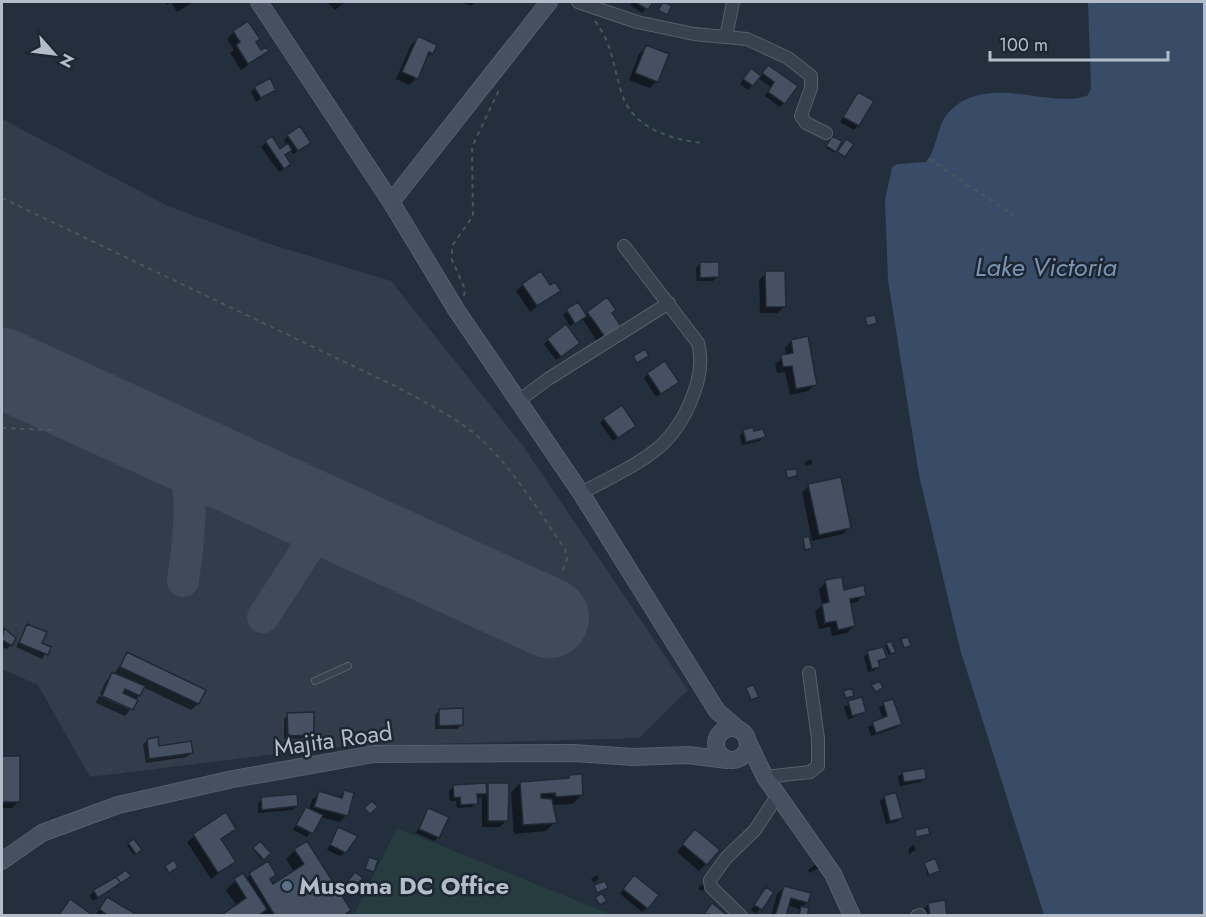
<svg xmlns="http://www.w3.org/2000/svg" width="1206" height="917" viewBox="0 0 1206 917" font-family="Jost,sans-serif">
	<style>
		.airport { fill: #323c4b }
		.green { fill: #263c3f }
		.water { fill: #394c67 }
		.shadow { fill: #0007 }
		.lines { fill: none; stroke-linecap: round; stroke-linejoin: round }
		.taxiway { stroke: #3f4a5a; stroke-width: 32 }
		.runway { stroke: #3f4a5a; stroke-width: 80 }
		.building { fill: #455162; stroke: #1f2835; stroke-width: 1.5 }
		.lane-casing { stroke: #565f6c; stroke-width: 8 }
		.street-casing { stroke: #565f6c; stroke-width: 14 }
		.secondary-casing { stroke: #565f6c; stroke-width: 18 }
		.path { stroke: #44595c; stroke-width: 2; stroke-dasharray: 4.5 4.5; stroke-linecap: butt }
		.lane { stroke: #38414e; stroke-width: 6 }
		.street { stroke: #38414e; stroke-width: 12 }
		.secondary { stroke: #465061; stroke-width: 16 }
		.service-dot { fill: #5c6f8a; stroke: #1d2633; stroke-width: 2 }
		.labels { text-anchor: middle; stroke-width: 5; stroke-linejoin: round; paint-order: stroke }
		.street-label { font-size: 24px; fill: #b4bcc9; stroke: #1d2633 }
		.poi-label { font-size: 24px; font-weight: bold; fill: #b4bcc9; stroke: #1d2633; text-anchor: start }
		.water-label { font-size: 26px; font-style: italic; fill: #7c92b1; stroke: #1d2633 }
	</style>
	<rect width="100%" height="100%" fill="#242f3e"/>
	<path class="airport" d="M2 119 168 206 270 244 391 281 523 446 688 690 639 738 332 747 90 777 38 685 2 669Z"/>
	<path class="green" d="M397 828 612 915H354Z"/>
	<path class="water" d="M1088 2H1204V915H1044L960 649 919 475 888 280 885 200 892 167 898 164 926 162C938 148 936 126 949 112 987 72 1049 109 1087 96L1091 89Z"/>
	<path class="shadow" d="M165 2H193L177 12 171 2 167 5Z
		M327 2H345L335 10Z
		M462 2H476L471 6Z
		M633 2H651L642 13 630 5Z
		M234 32 255 42 261 52 267 51 241 70 230 53 234 50 227 39Z
		M418 38 432 53 425 59 416 78 409 85 396 79 411 45Z
		M646 47 657 81 650 88 629 80 639 54Z
		M768 67 784 103 780 107 765 96 771 87 758 78 748 90 740 84 747 74 760 77Z
		M255 88 274 89 256 102 251 92Z
		M859 93 858 126 854 130 840 122Z
		M288 136 305 147 293 154 290 150 283 156 285 168 279 172 261 147 271 138 280 151 287 146 284 140Z
		M831 139 835 151 833 152 826 148Z
		M701 263 717 277 713 281H697L696 268Z
		M766 273 784 306 778 313H760L759 280Z
		M523 285 550 287 559 290 530 312 516 291Z
		M567 311 585 316 588 313 610 314 619 326 598 343 582 318 570 326 563 315Z
		M548 340 574 347 556 360 544 344Z
		M791 341 815 384 808 391 790 395 785 372 777 373 775 364 786 356 785 348Z
		M648 374 677 382 656 397 644 378Z
		M604 419 630 430 613 441 600 423Z
		M744 431 764 436 760 441 742 445 740 435Z
		M811 459 812 464 805 466V462Z
		M809 486 849 527 843 534 812 541 802 492Z
		M803 539 810 548 809 550 804 551Z
		M826 582 843 591 864 595 857 602 850 604 854 626 847 633 832 636 830 627 819 629 815 612 822 605 819 589Z
		M28 625 40 644 49 648 42 659 16 647Z
		M4 630 11 645 7 649 2 647Z
		M887 644 894 652 889 655 885 646Z
		M868 653 885 658 877 663 878 667 874 671 868 672 864 657Z
		M128 654 198 704 191 710 143 687 131 710V707L100 694 106 681 114 674Z
		M747 689 755 698 750 701Z
		M99 696 130 710 125 716 96 703Z
		M861 699 865 711 848 720 844 707Z
		M884 704 900 724 896 728 871 736 868 727 883 719 879 708Z
		M440 710 462 725 457 729H435V715Z
		M288 715 313 734 309 738 284 739V719Z
		M148 740 158 747 191 753 187 757 146 763 143 744Z
		M2 758H19V801L12 808H2Z
		M903 773 925 778 920 782 900 786 898 777Z
		M570 776 582 794 573 804 552 805 555 822 546 831 514 834 511 793 520 783 566 780Z
		M489 784 507 820 500 827H482V797L476 798V803L472 807 457 808 456 801H450L449 791 454 786 485 788Z
		M345 792 346 815 340 822 320 817 307 837 293 830 302 813 307 808 309 810 312 800 319 793 338 798Z
		M885 797 901 817 897 822 886 824 880 801Z
		M262 798 297 806 292 810 258 813V803Z
		M429 809 438 837 434 841 416 833Z
		M225 814 234 828 220 840 234 862 211 879 187 842Z
		M339 829 345 852 340 856 327 850Z
		M689 838 706 864 699 871 677 852Z
		M260 843 269 853 262 860 253 850Z
		M129 844 138 851 134 855 127 846Z
		M914 845 916 850 909 854 908 849Z
		M295 850 349 910 344 916H223L237 906 226 890 235 881 245 879 267 863 269 880 272 886 294 872 286 859Z
		M816 864 819 868 810 873 808 870Z
		M925 864 936 872 927 876Z
		M597 875 599 879 594 883 591 879Z
		M630 881 647 908 642 912 620 894Z
		M701 884 706 886 703 891 698 889Z
		M118 885 93 901 90 896 94 891Z
		M784 887 807 902 801 908 806 916H798L799 909 787 905 784 916H771L777 894Z
		M766 889 772 892 756 914 751 910Z
		M107 899 131 916 96 914Z
		M929 904 945 916H923L922 911Z"/>
	<g class="lines">
		<path class="taxiway" d="M179 449C196 492 189 536 183 581
			M263 617 328 517"/>
		<path class="runway" d="M2 368 549 618"/>
	</g>
	<path class="building" d="M635 2H653L648 10Z
		M663 2 672 6 667 15 658 10Z
		M248 21 260 39 256 42 261 50 266 47 269 51 248 64 236 45 240 42 233 31Z
		M418 36 437 45 433 54 429 52 418 79 402 72Z
		M646 45 669 54 658 82 635 73Z
		M768 65 798 86 785 104 768 92 774 82 762 73Z
		M751 68 761 76 753 86 743 79Z
		M270 78 276 90 261 98 254 87Z
		M858 92 874 101 859 126 843 117Z
		M300 126 311 143 298 151 287 135Z
		M272 136 280 149 288 143 292 150 285 155 291 164 284 169 265 141Z
		M832 136 842 141 836 152 826 146Z
		M846 139 854 144 845 157 837 152Z
		M700 262H719V277L700 278Z
		M541 271 550 285 555 282 561 291 537 306 522 284Z
		M765 271H785L786 307H766Z
		M607 297 616 310 612 313 621 326 605 337 587 312Z
		M578 302 587 316 575 324 566 309Z
		M875 315 877 323 867 326 865 317Z
		M566 324 580 343 561 357 547 339Z
		M808 336 817 385 796 389 792 366 783 367 781 355 793 353 791 340Z
		M645 349 649 356 637 363 633 356Z
		M665 361 679 382 661 394 647 373Z
		M622 405 636 426 618 438 603 418Z
		M753 427 754 431 763 429 766 437 746 442 743 430Z
		M797 469V476L787 478 786 470Z
		M841 477 851 528 819 535 808 484Z
		M809 536 812 548 805 550 803 538Z
		M842 577 844 590 864 585 866 596 850 599 855 626 838 630 836 621 825 623 822 604 829 602 825 580Z
		M27 624 47 632 42 643 51 647 48 655 19 643Z
		M4 628 16 638 12 646 2 640Z
		M908 637 911 646 904 648 901 639Z
		M891 641 896 652 891 654 886 643Z
		M883 647 887 658 878 661 880 667 872 669 867 651Z
		M127 652 206 690 199 704 120 667Z
		M112 672 145 686 140 696 125 689 123 693 138 700 133 710 102 696Z
		M880 681 883 688 876 692 871 685Z
		M753 684 759 697 751 700 746 688Z
		M852 688 854 696 846 698 843 691Z
		M862 697 866 712 852 716 848 701Z
		M893 699 902 724 876 733 872 722 887 716 883 702Z
		M463 708V725L439 726V709Z
		M314 712V735L288 736 287 713Z
		M158 737 159 746 191 741 193 753 149 759 147 739Z
		M2 756H20V802H2Z
		M925 768 926 779 904 782 902 772Z
		M582 774 583 795 556 797 555 793 541 794V798L552 799 557 823 523 825 520 782 569 778V775Z
		M486 783 487 794H477L478 804 461 805 460 797 454 798 453 785Z
		M488 783H509L508 821H488Z
		M344 790 354 793 348 816 314 807 319 791 342 798Z
		M896 792 903 818 890 821 884 796Z
		M297 794 298 806 262 810 261 797Z
		M372 801 378 807 370 814 364 808Z
		M306 807 323 815 313 834 296 825Z
		M428 808 449 817 439 838 419 829Z
		M226 812 236 829 221 839 236 862 218 873 193 834Z
		M338 827 358 836 346 853 330 845Z
		M928 827 930 834 916 837 915 830Z
		M695 829 720 850 707 865 682 844Z
		M134 839 142 850 136 854 128 843Z
		M260 841 271 853 264 860 253 848Z
		M307 841 351 910 343 916H275L249 873 268 861 276 875 270 879 273 884 304 864 294 849Z
		M369 857 378 860 374 872 365 869Z
		M935 858 940 871 929 875 924 863Z
		M174 860 178 867 169 873 165 866Z
		M126 870 131 876 121 883 116 877Z
		M355 872 363 878 355 888 347 882Z
		M243 873 267 909 258 916H220L246 898 234 879Z
		M634 875 659 895 648 909 623 889Z
		M116 877 121 883 98 898 93 890Z
		M605 881 608 888 597 893 594 885Z
		M784 886 811 893 808 903 791 898 786 916H775Z
		M766 887 774 892 762 910 754 905Z
		M602 893 607 901 600 905 595 898Z
		M107 897 134 913 133 916H109L99 909Z
		M70 899 91 914 90 916H58Z
		M945 900 947 916H930L928 903Z
		M712 903 728 916 704 914Z
		M801 906 809 908 807 916H799Z"/>
	<g class="lines">
		<g class="lane-casing">
			<path id="lane" d="M315 681 348 666"/>
		</g>
		<g class="street-casing">
			<path id="street" d="M578 2 637 22 694 34 747 39 788 58 811 76V88L801 116 806 123 826 133
				M726 37 733 2
				M517 402 548 379 669 303
				M581 493C605 480 631 469 653 452 682 431 708 378 698 343L624 246
				M765 777 810 772 818 766V739L809 673
				M741 916 711 887 710 880 726 858 755 830 778 795
				M917 916 920 915"/>
		</g>
		<g class="secondary-casing">
			<path id="secondary" d="M259 2 391 202 457 311 581 493 717 711 738 729
				M391 202 549 2
				M716 744a16 16 0 1 1 32 0a16 16 0 1 1-32 0Z
				M747 740 765 777 833 874 852 916
				M2 861 42 833 118 805 233 779 374 754 574 753 633 757 688 755 727 760"/>
		</g>
		<path class="path" d="M595 21C612 43 613 65 621 91 631 127 668 139 702 143
			M929 159 1013 215
			M2 198 397 387C428 404 466 422 490 448 519 478 541 515 565 549L567 559 563 570
			M464 296 465 289 452 260V246L473 216 472 147 499 90
			M2 428 52 430"/>
		<use href="#lane" class="lane"/>
		<use href="#street" class="street"/>
		<use href="#secondary" class="secondary"/>
	</g>
	<circle class="service-dot" cx="287" cy="886" r="6"/>
	<g class="labels">
		<g class="street-label">
			<text transform="translate(333 740) rotate(-8)" y="8">Majita Road</text>
		</g>
		<g class="poi-label">
			<text x="299" y="894">Musoma DC Office</text>
		</g>
		<g class="water-label">
			<text x="1046" y="276">Lake Victoria</text>
		</g>
	</g>
	<rect width="1206" height="917" fill="none" stroke="#b4bcc9" stroke-width="6"/>
	<g transform="translate(54 54) rotate(118)" stroke="#1d2633" stroke-width="4.5" paint-order="stroke">
	<path d="M0-4.5L10 22L0 15L-10 22Z" fill="#b4bcc9"/>
	<text y="-9" font-size="16" font-weight="bold" text-anchor="middle" fill="#b4bcc9">N</text>
	</g>
	<path d="M990 51v9h178v-9" fill="none" stroke="#b4bcc9" stroke-width="3"/>
	<text x="999" y="51" font-size="18" fill="#b4bcc9" stroke="#1d2633" stroke-width="4.5" paint-order="stroke">100 m</text>
</svg>
